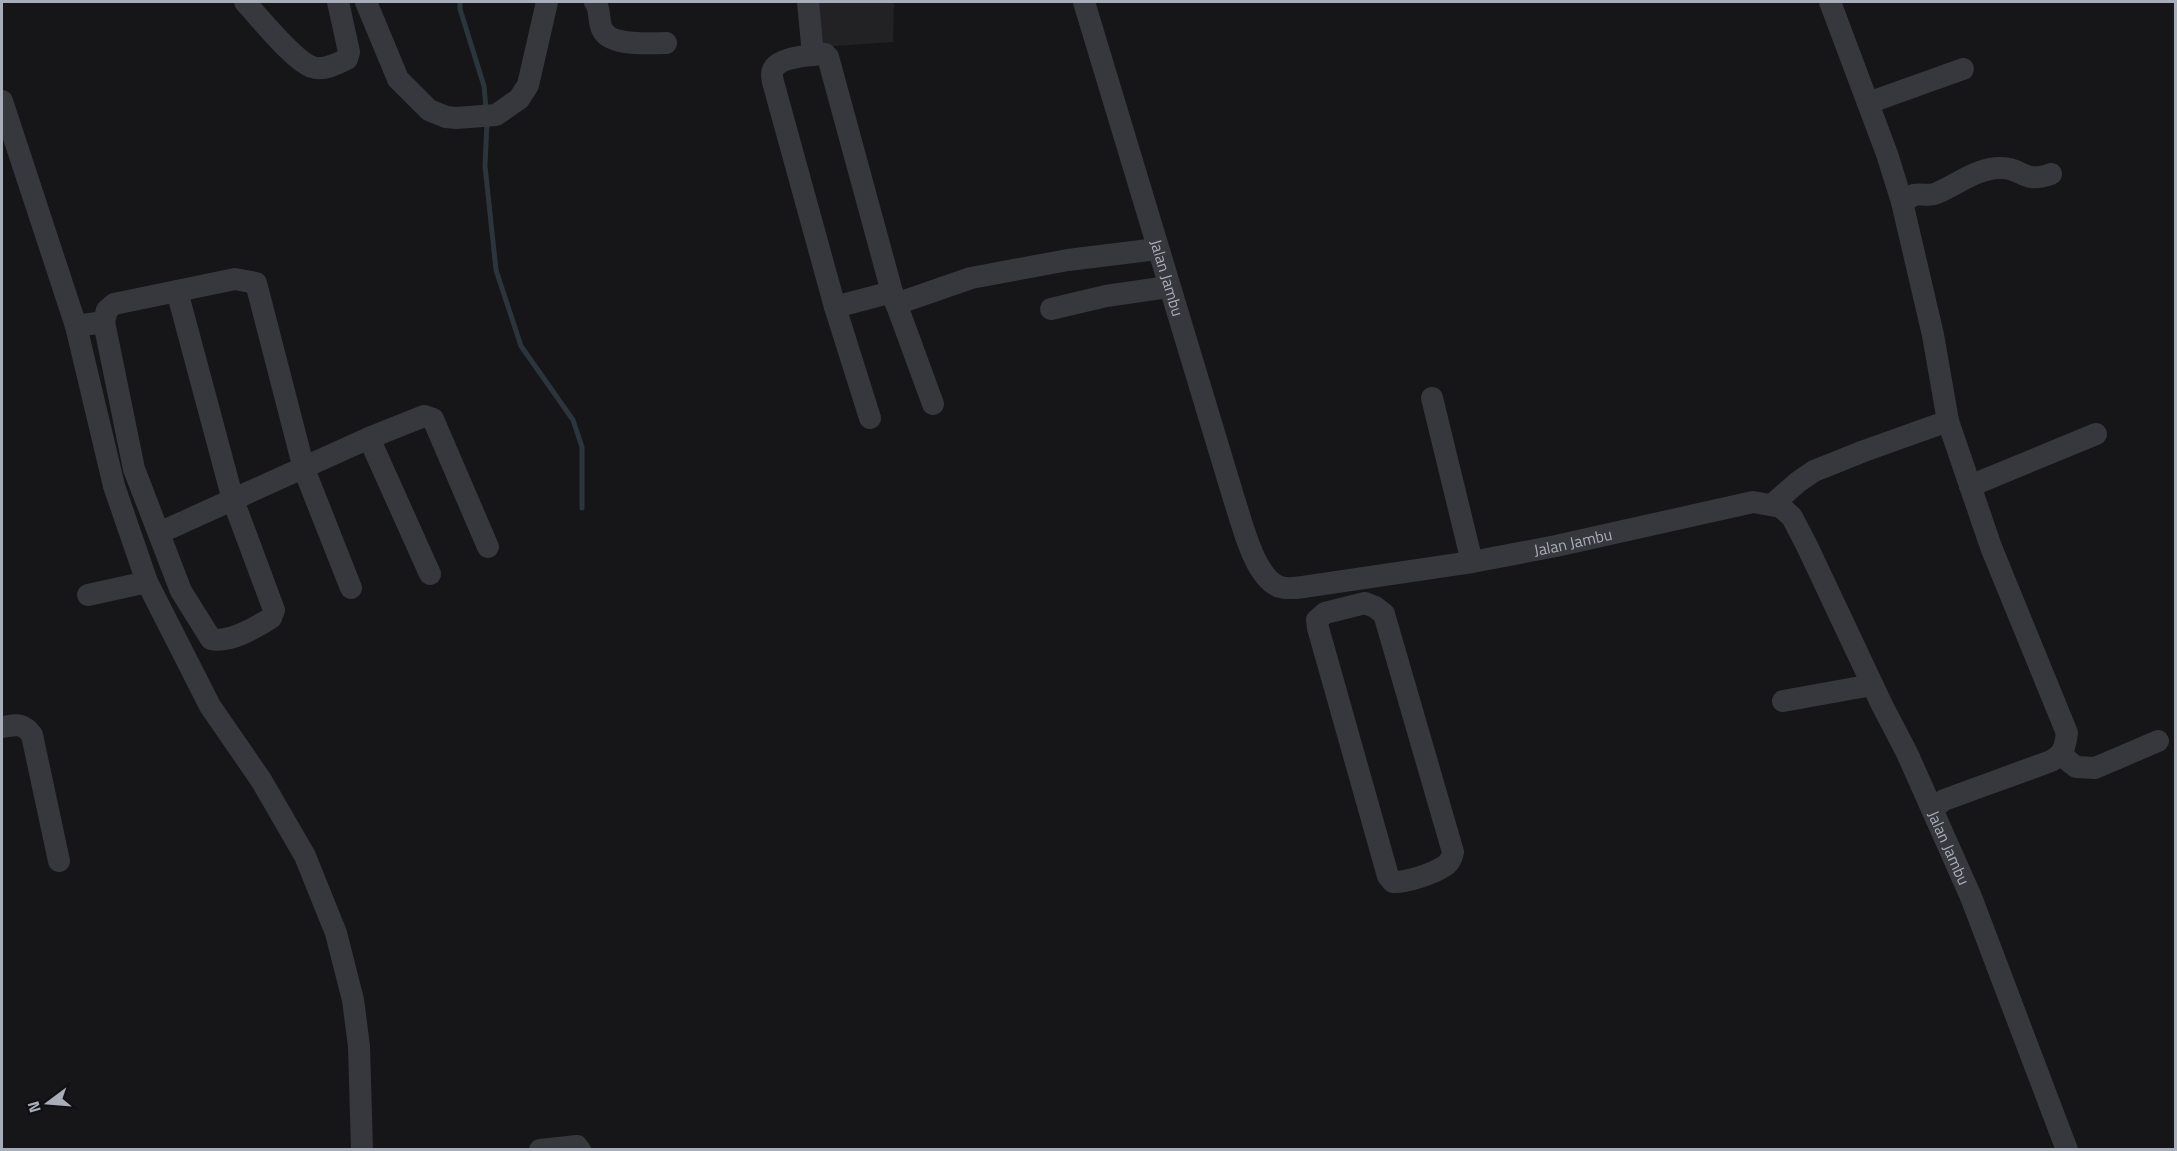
<svg xmlns="http://www.w3.org/2000/svg" width="2177" height="1151" viewBox="0 0 2177 1151" font-family="'Titillium Web',sans-serif">
	<style>
		.built { fill: #222225 }
		.lines { fill: none; stroke-linecap: round; stroke-linejoin: round }
		.stream { stroke: #2c353c; stroke-width: 5 }
		.minor { stroke: #37383d; stroke-width: 22 }
		.labels { text-anchor: middle; stroke-width: 4.5; stroke-linejoin: round; paint-order: stroke }
		.street-label { font-size: 16px; fill: #a8adb8; stroke: #111113 }
	</style>
	<rect width="100%" height="100%" fill="#161618"/>
	<path class="built" d="M817 2H894L893 42 821 47Z"/>
	<g class="lines">
		<path class="stream" d="M460 2V9L484 86 486 109
			M487 122 485 166 496 270 521 346 573 420 582 447V508"/>
		<g class="minor">
			<path d="M245 2C259 17 294 61 312 67 323 71 337 64 347 59L349 52 338 2"/>
			<path d="M366 2 398 79 429 110 446 117 456 118 496 115 519 99 528 85 547 2"/>
			<path d="M595 2C601 10 598 21 602 29 610 47 649 43 666 43"/>
			<path d="M808 2 813 55"/>
			<path id="s1" d="M1084 2 1234 499C1242 522 1254 578 1280 587 1287 589 1296 588 1303 587L1472 562 1556 546 1753 502 1781 507 1792 517 1807 546 1882 705 1907 753 1971 897 2067 1150"/>
			<path d="M1830 2 1887 154 1902 202 1933 335 1948 421 1991 547 2067 733C2065 747 2064 754 2051 761L1944 800 1932 809"/>
			<path d="M2 101 76 326 114 486 147 582 210 706 261 780 305 856 336 933 353 1000 359 1046 362 1150"/>
			<path d="M1868 103 1963 69"/>
			<path d="M1902 202C1906 200 1911 196 1914 195 1922 193 1929 197 1937 193 1958 184 1978 167 2002 168 2023 168 2023 184 2051 174"/>
			<path d="M177 291 235 279 256 283 304 469 351 588"/>
			<path d="M896 304 971 278 1068 260 1157 249"/>
			<path d="M835 307 892 292"/>
			<path d="M1051 309 1106 296 1168 287"/>
			<path d="M76 326 104 322 134 469 181 591 211 639C230 643 255 628 271 618L274 610 233 500 177 291 114 304 107 310 104 322"/>
			<path d="M1432 398 1472 562"/>
			<path d="M870 418 835 307 773 82C772 77 771 72 774 68 781 57 812 55 825 54L828 57 892 292 933 404"/>
			<path d="M369 438 430 574"/>
			<path d="M1970 486 2096 434"/>
			<path d="M1773 504 1798 482 1814 471 1864 451 1948 421"/>
			<path d="M159 533 369 438 424 416 433 419 488 547"/>
			<path d="M88 595 147 582"/>
			<path d="M1365 603 1375 607 1384 614 1453 852C1452 858 1449 864 1443 867 1432 874 1405 883 1393 882L1388 876 1318 628 1317 620 1325 613Z"/>
			<path d="M1783 701 1872 685"/>
			<path d="M2 727C16 725 22 722 32 735L59 861"/>
			<path d="M2061 755 2076 767 2095 768 2158 741"/>
			<path d="M540 1150 577 1146 580 1150"/>
		</g>
	</g>
	<g class="labels">
		<g class="street-label">
			<text dy="6" stroke="none"><textPath href="#s1" startOffset="288">Jalan Jambu</textPath></text>
			<text dy="6" stroke="none"><textPath href="#s1" startOffset="918">Jalan Jambu</textPath></text>
			<text dy="6" stroke="none"><textPath href="#s1" startOffset="1512">Jalan Jambu</textPath></text>
		</g>
	</g>
	<rect width="2177" height="1151" fill="none" stroke="#a8adb8" stroke-width="6"/>
	<g transform="translate(48 1103) rotate(254)" stroke="#111113" stroke-width="4.5" paint-order="stroke">
	<path d="M0-4.5L10 22L0 15L-10 22Z" fill="#a8adb8"/>
	<text y="-9" font-size="16" font-weight="bold" text-anchor="middle" fill="#a8adb8">N</text>
	</g>
</svg>
